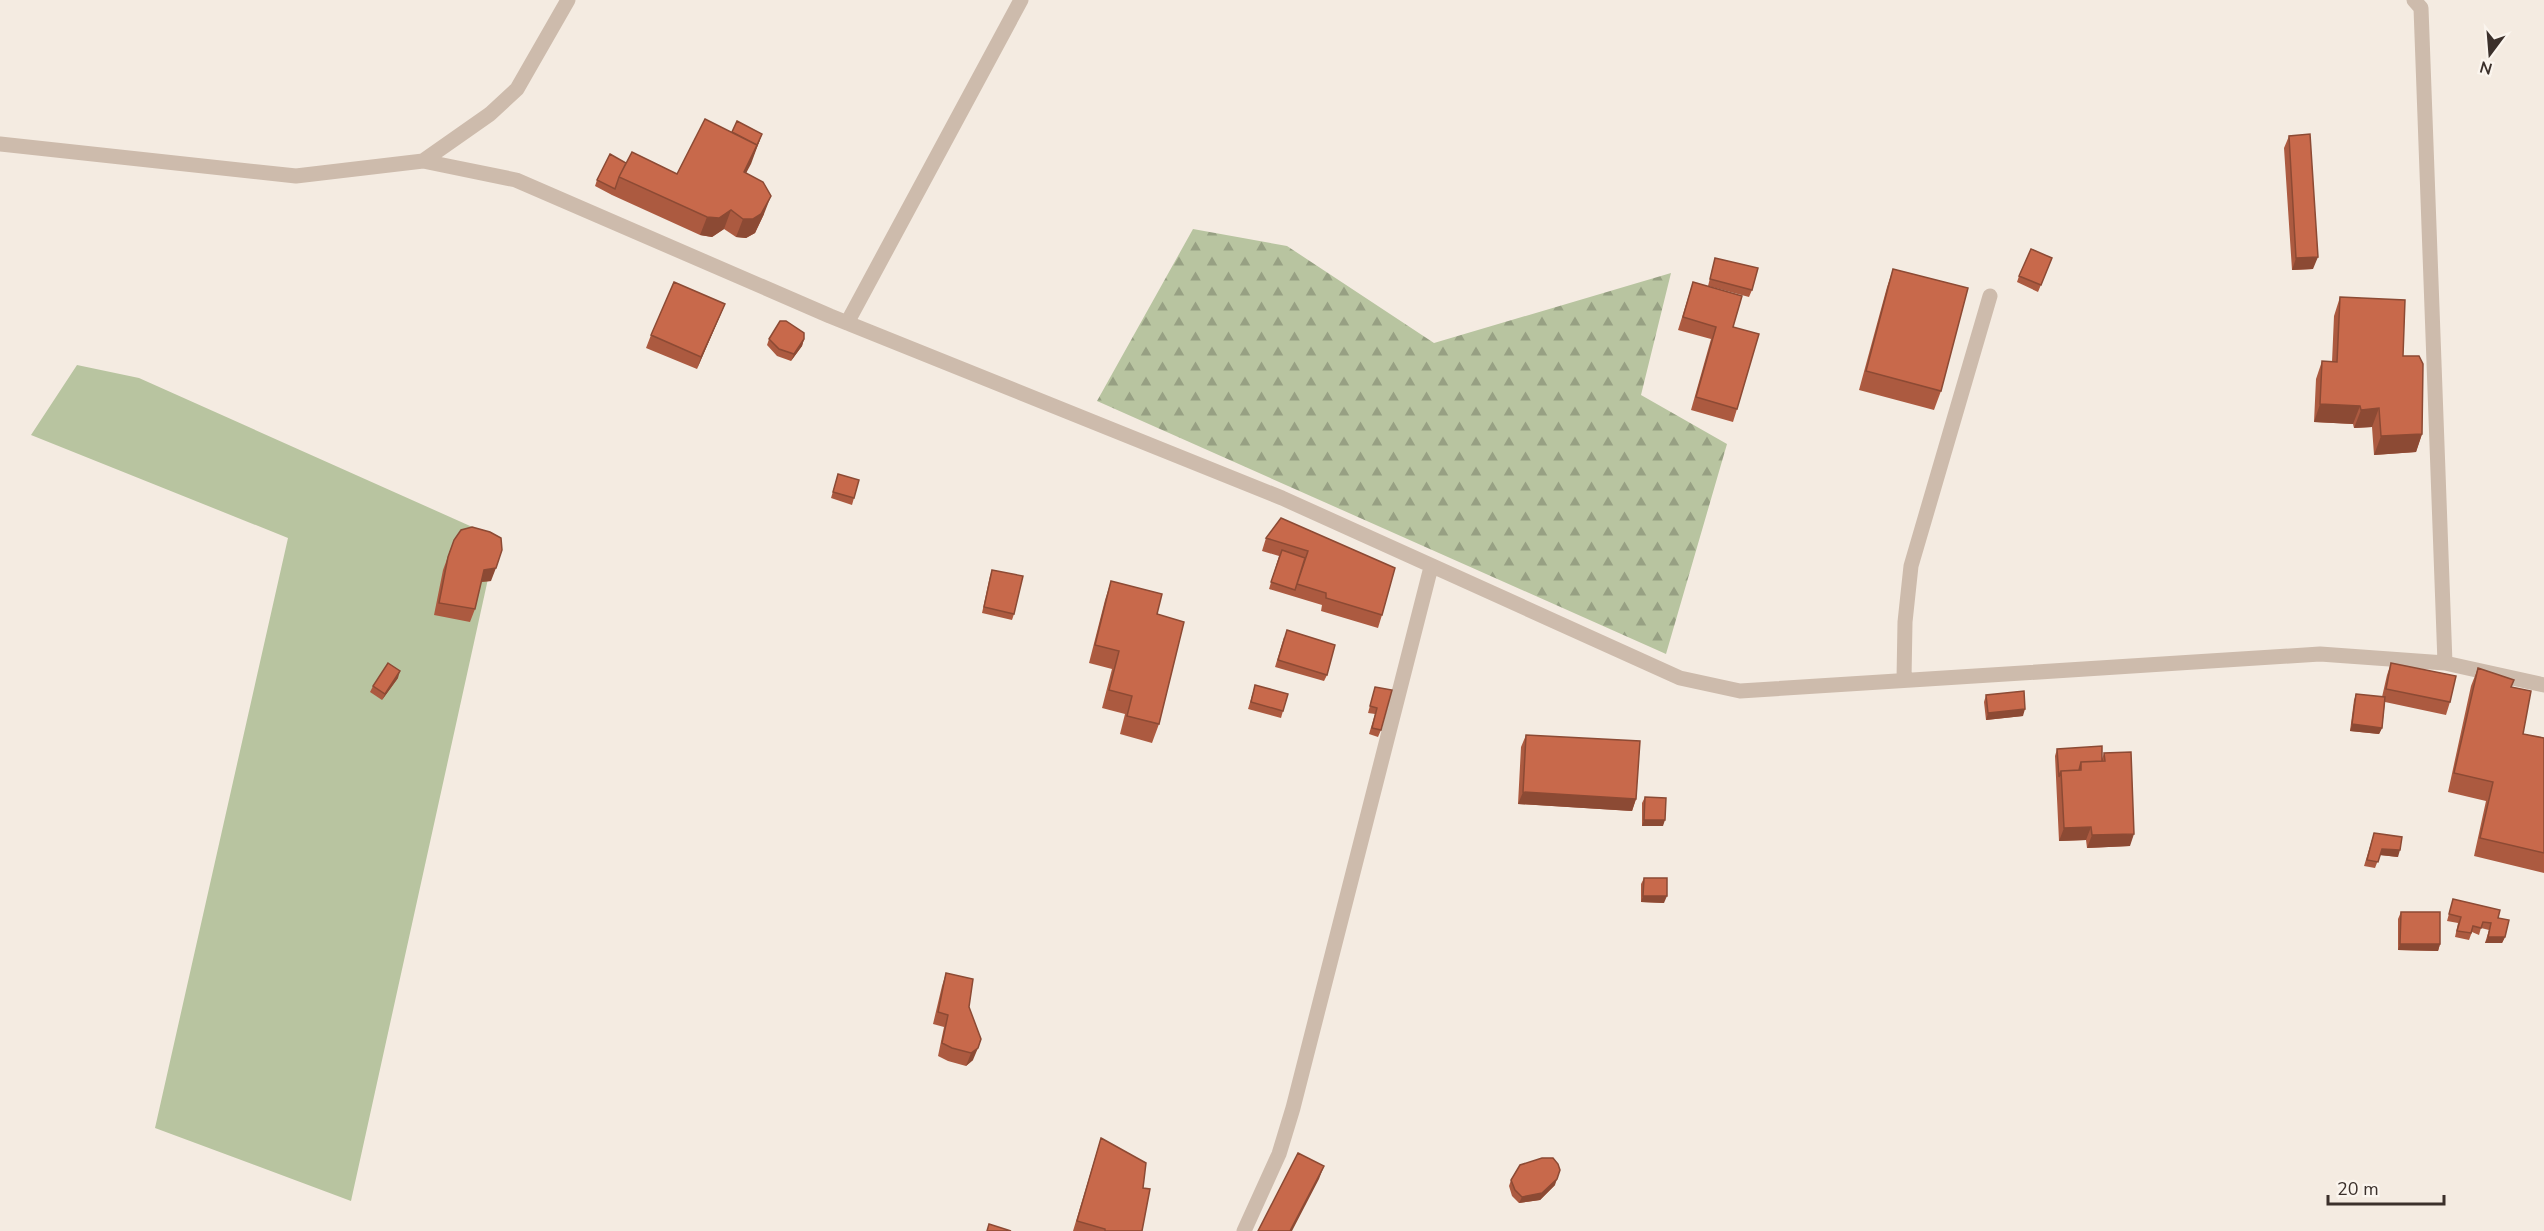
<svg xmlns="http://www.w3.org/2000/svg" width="2544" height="1231" viewBox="0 0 2544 1231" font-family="'Nunito Sans',sans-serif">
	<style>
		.grass { fill: #b8c4a0 }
		.forest { fill: url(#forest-firs) }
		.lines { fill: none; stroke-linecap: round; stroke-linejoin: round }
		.minor { stroke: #cdbbac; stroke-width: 15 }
		.wall { fill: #ac5a40 }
		.shaded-wall { fill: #8c4a34 }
		.building { fill: #c8694b; stroke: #8c4a34; stroke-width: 1.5 }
	</style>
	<defs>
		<pattern id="forest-firs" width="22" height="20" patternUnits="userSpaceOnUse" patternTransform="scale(1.5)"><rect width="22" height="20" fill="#b8c4a0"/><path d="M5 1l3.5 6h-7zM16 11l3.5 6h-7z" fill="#97a083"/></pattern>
	</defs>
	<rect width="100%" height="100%" fill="#f4ebe1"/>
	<path class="grass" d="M77 365 139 378 497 538 351 1201 155 1128 288 538 31 435Z"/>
	<path class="forest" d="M1193 229 1287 246 1434 343 1671 273 1641 395 1727 444 1666 654 1097 401Z"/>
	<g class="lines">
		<path class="minor" d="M2414 0 2421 8 2445 663
			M0 144 296 176 423 161 516 180 830 316 1282 498 1680 678 1740 691 2320 654 2445 663 2544 685
			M423 161 490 114 517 89 568 0
			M847 323 1021 0
			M1904 679 1905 622 1911 566 1990 296
			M1244 1231 1279 1154 1293 1108 1431 567"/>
	</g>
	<path class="wall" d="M732 132 760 140 746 173 764 214 755 233 746 238 736 237 724 229 712 237 700 235 612 195 595 186 597 180 626 163 677 174Z
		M2289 136 2313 269 2292 270 2284 148Z
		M1715 258 1752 290 1749 297 1708 286Z
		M2052 258 2038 292 2017 282 2019 276Z
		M1893 269 1941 391 1934 410 1859 390 1887 287Z
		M1693 282 1733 327 1737 409 1733 422 1691 410 1711 339 1678 330Z
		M2340 297 2403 356 2422 434 2416 452 2374 455 2372 427 2354 428 2353 424 2314 422 2316 379 2322 361 2332 362 2334 316Z
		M725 304 697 369 646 348 651 335Z
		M769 339H804L802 346 791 361 777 356 767 345Z
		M838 474 854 498 852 505 831 498Z
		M1281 518 1382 615 1378 628 1321 611 1322 605 1269 589 1279 556 1262 551 1266 538Z
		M454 540 491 581 481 582 475 609 470 622 434 615 443 570Z
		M992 570 1014 614 1012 620 982 613 990 576Z
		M1111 581 1157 614 1159 724 1152 743 1120 734 1125 714 1102 708 1112 669 1089 663 1105 600Z
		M1284 637 1327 675 1324 681 1275 667Z
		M2391 663 2450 702 2446 715 2385 702 2382 728 2379 734 2350 731 2354 700 2356 694 2382 697 2387 675Z
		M2478 668 2511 687 2523 734 2544 738V873L2474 856 2486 801 2448 792 2471 686Z
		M398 678 382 700 370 692 373 686Z
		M1255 685 1283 711 1281 718 1248 709Z
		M1375 687 1381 730 1378 737 1369 734 1375 714 1368 713Z
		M1986 695 2023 716 1986 720 1984 702Z
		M1526 735 1636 799 1632 811 1518 804 1521 747Z
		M2057 749 2102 759 2104 753 2130 846 2087 848 2086 840 2059 841 2055 756Z
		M1645 797 1663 826H1642V803Z
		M2374 833 2398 857 2380 855 2375 868 2364 866Z
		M1644 878 1664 903 1641 902V884Z
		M2453 899 2498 918 2505 937 2502 943H2485L2489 930 2481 928 2479 935 2472 932 2469 940 2455 937 2458 923 2447 921Z
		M2401 912 2440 944 2438 951 2398 950V919Z
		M946 973 969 1007 973 1060 966 1066 948 1061 938 1056 944 1027 933 1024 942 986Z
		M1101 1138 1143 1188 1142 1231H1073Z
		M1511 1180 1555 1185 1540 1200 1519 1203 1512 1196 1509 1186Z"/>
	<path class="shaded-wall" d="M762 134 751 164 737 190 744 172Z
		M771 196 764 214 755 233 746 238 736 237 743 219Z
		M731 210 724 229 712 237 700 235 707 217Z
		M2318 257 2313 269 2292 270 2296 258Z
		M725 304 720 316 697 369 701 357Z
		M804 339 802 346 791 361 794 354Z
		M2320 404 2360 406 2353 424 2314 422Z
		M2379 408 2372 427 2354 428 2361 410Z
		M2422 434 2416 452 2374 455 2381 436Z
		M496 568 491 581 479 582 484 570Z
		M400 671 398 678 382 700 385 694Z
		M2025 709 2023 716 1986 720 1988 713Z
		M2352 724 2382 728 2379 734 2350 731Z
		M1523 792 1636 799 1632 811 1518 804Z
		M1644 820H1665L1663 826H1642Z
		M2091 827 2086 840 2059 841 2064 828Z
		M2134 834 2130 846 2087 848 2092 835Z
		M2382 849 2400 850 2398 857 2380 855Z
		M1643 896H1667L1664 903 1641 902Z
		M2488 937H2505L2502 943H2485Z
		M2400 944H2440L2438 951 2398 950Z
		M978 1048 973 1060 966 1066 971 1053Z
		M1324 1166 1319 1179 1292 1231H1290Z
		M1557 1179 1555 1185 1540 1200 1519 1203 1522 1197Z"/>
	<path class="building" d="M705 119 757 145 744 172 763 182 771 196 761 214 753 219H743L731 210 719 218 707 217 619 177 632 152 677 174Z
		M737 121 762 134 757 145 732 132Z
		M2310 134 2318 257 2296 258 2289 136Z
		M610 154 626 163 619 177 615 189 597 180Z
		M2031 249 2052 258 2041 285 2019 276Z
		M1715 258 1758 268 1752 290 1710 279Z
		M1893 269 1968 288 1941 391 1866 371Z
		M674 282 725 304 701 357 651 335Z
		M1693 282 1742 296 1733 327 1759 334 1737 409 1696 397 1716 327 1683 317Z
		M2340 297 2405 300 2403 356H2419L2423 364 2422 434 2381 436 2379 408 2361 410 2360 406 2320 404 2322 361 2337 362Z
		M780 321H786L804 333V339L794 354 779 349 769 339Z
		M838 474 859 480 854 498 833 492Z
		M1281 518 1395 568 1382 615 1326 598V593L1297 584 1308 551 1266 538Z
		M472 527 490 532 501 538 502 550 496 568 484 570 475 609 439 603 448 557 454 540 461 530Z
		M1282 550 1305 558 1295 590 1271 582Z
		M992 570 1023 576 1014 614 984 607Z
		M1111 581 1162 594 1157 614 1184 622 1159 724 1127 716 1132 696 1109 690 1119 651 1095 645Z
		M1287 630 1335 645 1327 675 1278 660Z
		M388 663 400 671 385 694 373 686Z
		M2391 663 2456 676 2450 702 2386 689Z
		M2478 668 2514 680 2511 687 2531 691 2523 734 2544 738V853L2480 838 2493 782 2454 773Z
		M1255 685 1288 694 1283 711 1251 702Z
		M1375 687 1392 690 1381 730 1372 728 1377 708 1370 706Z
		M2024 691 2025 709 1988 713 1986 695Z
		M2356 694 2385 697 2382 728 2352 724Z
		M1526 735 1640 741 1636 799 1523 792Z
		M2102 746V761L2081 762 2079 770 2061 771 2059 777 2057 749Z
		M2131 752 2134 834 2092 835 2091 827 2064 828 2061 771 2081 770V762L2105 761 2104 753Z
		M1645 797 1666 798 1665 820H1644Z
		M2374 833 2402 837 2400 850 2382 849 2378 862 2367 860Z
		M1644 878H1667V896H1643Z
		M2453 899 2500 910 2498 918 2509 920 2505 937H2488L2491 923 2483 922 2481 928 2473 926 2471 933 2457 931 2461 917 2449 914Z
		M2401 912H2440V944H2400Z
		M946 973 973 979 969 1007 981 1039 978 1048 971 1053 952 1048 942 1043 948 1015 938 1012Z
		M1101 1138 1146 1163 1143 1188 1150 1189 1142 1231H1105V1229L1077 1221Z
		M1298 1153 1324 1166 1290 1231H1258Z
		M1542 1158H1553L1558 1164 1560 1170 1557 1179 1542 1193 1522 1197 1515 1190 1511 1180 1520 1165Z
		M989 1224 1011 1231H987Z"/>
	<g transform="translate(2490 54) rotate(196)" stroke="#fbf5ee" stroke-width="4.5" paint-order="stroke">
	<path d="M0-4.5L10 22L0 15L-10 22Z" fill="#3b302b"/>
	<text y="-9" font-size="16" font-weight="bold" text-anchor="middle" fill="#3b302b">N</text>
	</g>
	<path d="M2328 1195v9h116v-9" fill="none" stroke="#3b302b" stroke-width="3"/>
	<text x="2337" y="1195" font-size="18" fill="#3b302b" stroke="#fbf5ee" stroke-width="4.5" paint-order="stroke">20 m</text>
</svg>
